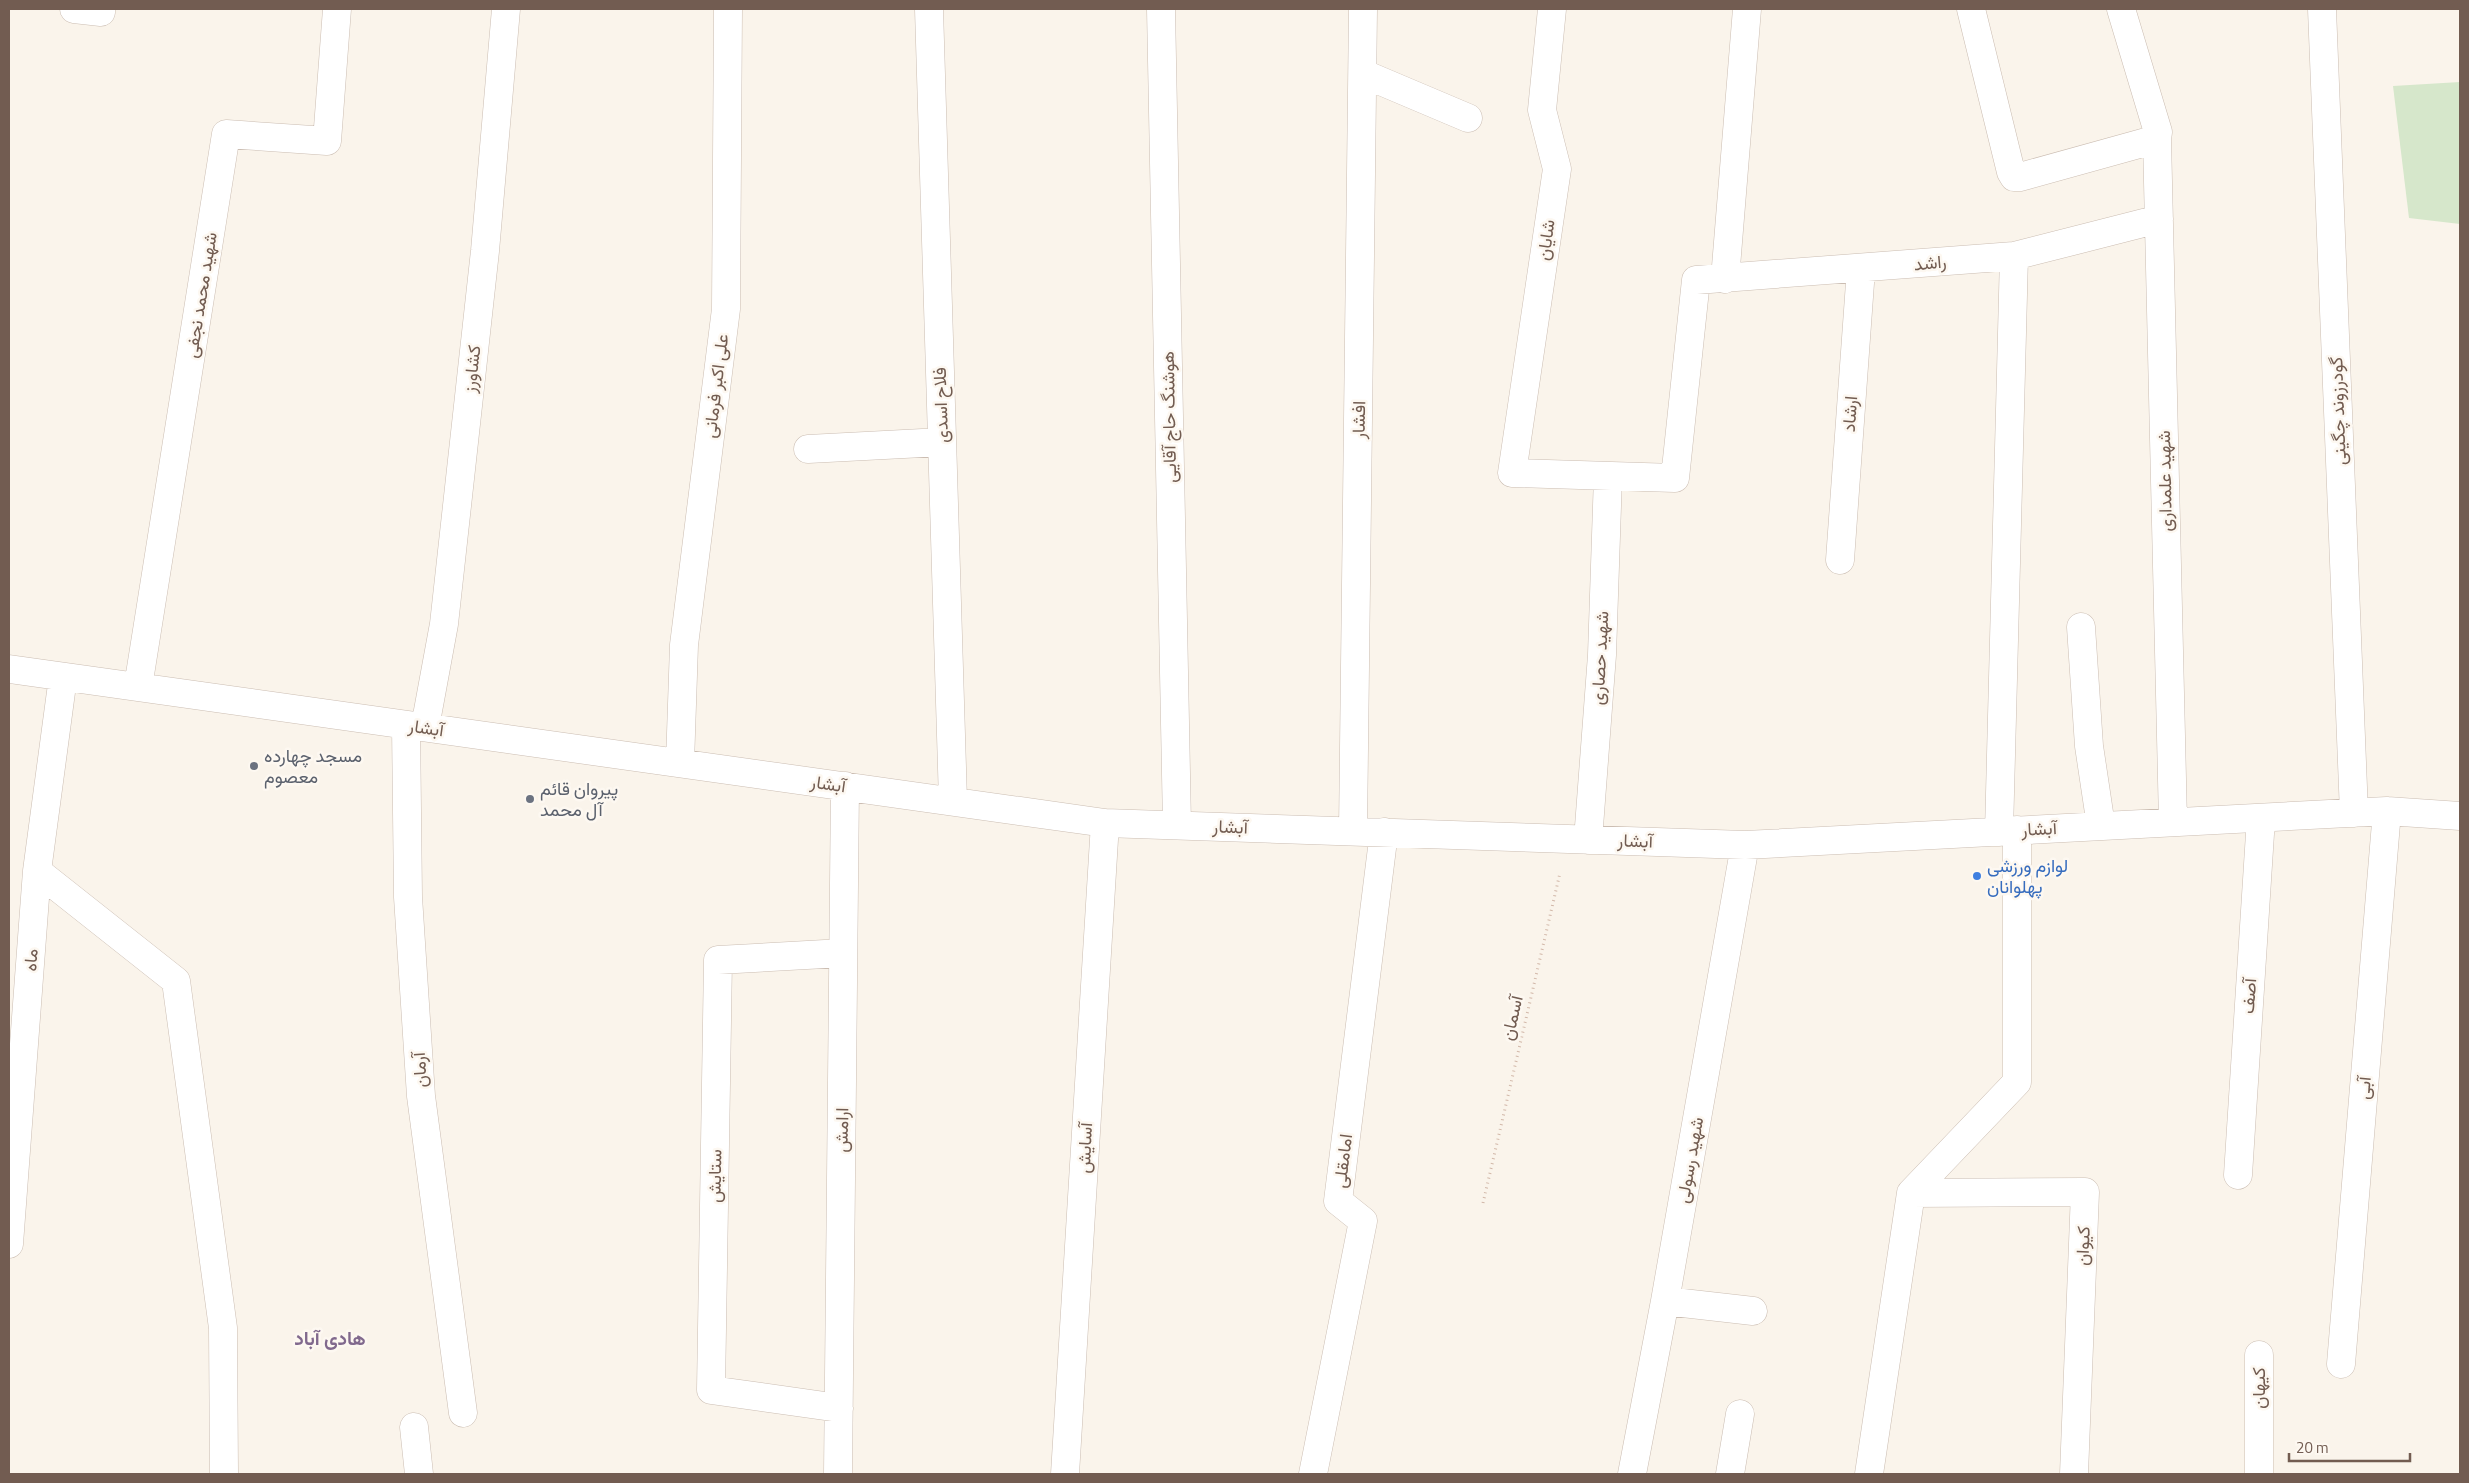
<svg xmlns="http://www.w3.org/2000/svg" width="2469" height="1483" viewBox="0 0 2469 1483" font-family="'Titillium Web',Vazirmatn,sans-serif">
	<style>
		.green { fill: #d6e7cb }
		.lines { fill: none; stroke-linecap: round; stroke-linejoin: round }
		.minor-casing { stroke: #cbbdb2; stroke-width: 29 }
		.path { stroke: #d2b8a9; stroke-width: 3; stroke-dasharray: 1 4; stroke-linecap: butt }
		.minor { stroke: #fff; stroke-width: 28 }
		.worship-dot { fill: #6b7280; stroke: #fdf8f1; stroke-width: 2 }
		.shop-dot { fill: #3f7fe0; stroke: #fdf8f1; stroke-width: 2 }
		.labels { text-anchor: middle; stroke-width: 5; stroke-linejoin: round; paint-order: stroke }
		.street-label { font-size: 18px; fill: #725c51; stroke: #fdf8f1 }
		.worship-label { font-size: 18px; fill: #5b616d; stroke: #fdf8f1; text-anchor: start }
		.shop-label { font-size: 18px; fill: #366cbe; stroke: #fdf8f1; text-anchor: start }
		.neighbourhood-label { font-size: 19px; font-weight: bold; fill: #81698d; stroke: #fdf8f1 }
	</style>
	<rect width="100%" height="100%" fill="#faf4eb"/>
	<path class="green" d="M2460 82V224L2409 218 2393 86Z"/>
	<g class="lines">
		<g class="minor-casing">
			<path id="minor" d="M74 9 101 12V9
				M929 9 953 801
				M1161 9 1177 825
				M1552 9 1542 110 1557 169 1512 473 1675 478 1696 280 2014 256 2159 219
				M1971 9 2011 172 2014 177H2020L2157 139 2158 132 2121 9
				M2322 9 2354 813
				M1364 74 1468 118
				M2157 139 2173 822
				M1725 279 1747 9
				M808 449 942 442
				M1840 560 1861 269
				M2081 627 2089 746 2101 826
				M9 669 1105 823 1745 845 2387 811 2460 816
				M138 687 226 134 327 141 337 9
				M406 725 408 897 421 1096 463 1413
				M425 727 444 624 485 251 506 9
				M680 763 684 645 726 309 728 9
				M1353 831 1363 9
				M1999 832 2014 256
				M1588 840 1602 655 1608 476
				M37 871 176 981 223 1328 224 1474
				M2238 1175 2261 818
				M1911 1193 2085 1192 2074 1474
				M9 1244 37 871 63 677
				M1665 1301 1753 1311
				M2259 1355V1474
				M2341 1364 2387 811
				M839 1408 711 1390 718 960 843 953
				M414 1427 419 1474
				M838 1474 845 786
				M1065 1474 1105 823
				M1313 1474 1363 1221 1338 1201 1384 832
				M1632 1474 1665 1301 1745 845
				M1730 1474 1740 1414
				M1869 1474 1911 1193 2017 1082V830"/>
		</g>
		<path class="path" d="M1483 1203 1560 873"/>
		<use href="#minor" class="minor"/>
	</g>
	<g class="worship-dot">
		<circle cx="254" cy="766" r="5"/>
		<circle cx="530" cy="799" r="5"/>
	</g>
	<circle class="shop-dot" cx="1977" cy="876" r="5"/>
	<g class="labels">
		<g class="street-label">
			<text transform="translate(1546 240) rotate(-82)" y="6">شایان</text>
			<text transform="translate(1930 263) rotate(-5)" y="6">راشد</text>
			<text transform="translate(201 295) rotate(-81)" y="6">شهید محمد نجفی</text>
			<text transform="translate(472 369) rotate(-84)" y="6">کشاورز</text>
			<text transform="translate(716 386) rotate(-83)" y="6">علی اکبر فرمانی</text>
			<text transform="translate(941 405) rotate(-92)" y="6">فلاح اسدی</text>
			<text transform="translate(2338 411) rotate(-92)" y="6">گودرزوند چگینی</text>
			<text transform="translate(1850 414) rotate(-86)" y="6">ارشاد</text>
			<text transform="translate(1169 417) rotate(-91)" y="6">هوشنگ حاج آقایی</text>
			<text transform="translate(1359 420) rotate(-89)" y="6">افشار</text>
			<text transform="translate(2165 481) rotate(-91)" y="6">شهید علمداری</text>
			<text transform="translate(1600 658) rotate(-87)" y="6">شهید حصاری</text>
			<text transform="translate(426 728) rotate(8)" y="6">آبشار</text>
			<text transform="translate(828 784) rotate(8)" y="6">آبشار</text>
			<text transform="translate(1230 827) rotate(2)" y="6">آبشار</text>
			<text transform="translate(2039 829) rotate(-3)" y="6">آبشار</text>
			<text transform="translate(1635 841) rotate(2)" y="6">آبشار</text>
			<text transform="translate(31 960) rotate(-86)" y="6">ماه</text>
			<text transform="translate(2249 996) rotate(-86)" y="6">آصف</text>
			<text transform="translate(1512 1018) rotate(-77)" y="6">آسمان</text>
			<text transform="translate(420 1070) rotate(-94)" y="6">آرمان</text>
			<text transform="translate(2364 1088) rotate(-85)" y="6">آبی</text>
			<text transform="translate(842 1130) rotate(-89)" y="6">ارامش</text>
			<text transform="translate(1085 1148) rotate(-87)" y="6">آسایش</text>
			<text transform="translate(1690 1160) rotate(-80)" y="6">شهید رسولی</text>
			<text transform="translate(1343 1161) rotate(-83)" y="6">امامقلی</text>
			<text transform="translate(715 1176) rotate(-89)" y="6">ستایش</text>
			<text transform="translate(2083 1246) rotate(-88)" y="6">کیوان</text>
			<text transform="translate(2259 1388) rotate(-90)" y="6">کیهان</text>
		</g>
		<g class="worship-label">
			<text x="264" y="762">مسجد چهارده<tspan x="264" dy="21">معصوم</tspan></text>
			<text x="540" y="795">پیروان قائم<tspan x="540" dy="21">آل محمد</tspan></text>
		</g>
		<g class="shop-label">
			<text x="1987" y="872">لوازم ورزشی<tspan x="1987" dy="21">پهلوانان</tspan></text>
		</g>
		<g class="neighbourhood-label">
			<text x="330" y="1345">هادی آباد</text>
		</g>
	</g>
	<rect width="2469" height="1483" fill="none" stroke="#725c51" stroke-width="20"/>
	<path d="M2289 1453v8h121v-8" fill="none" stroke="#725c51" stroke-width="2.5"/>
	<text x="2296" y="1453" font-size="15" fill="#725c51" stroke="#fdf8f1" stroke-width="4" paint-order="stroke">20 m</text>
</svg>
